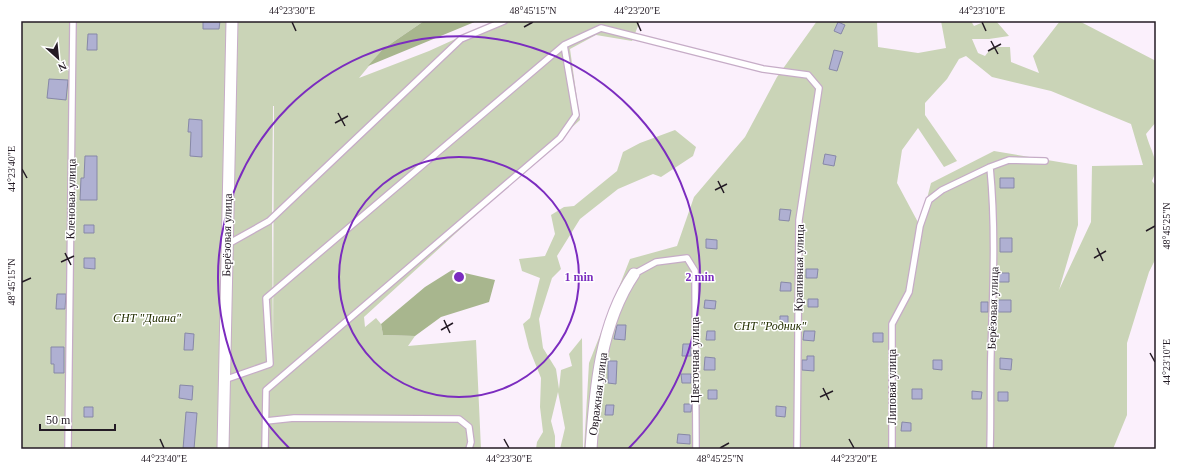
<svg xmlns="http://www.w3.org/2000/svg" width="1177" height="470" viewBox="0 0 1177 470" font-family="'Times New Roman',serif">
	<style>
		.green { fill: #cad4b7; fill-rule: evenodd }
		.forest { fill: #a8b68e }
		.building { fill: #afb0d2; stroke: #8788a7 }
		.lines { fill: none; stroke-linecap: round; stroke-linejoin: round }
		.lane-casing { stroke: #c6acc7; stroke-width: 8 }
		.street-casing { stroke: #c6acc7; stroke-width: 13 }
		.lane { stroke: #fff; stroke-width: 5.5 }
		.street { stroke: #fff; stroke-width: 11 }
		.ticks { fill: none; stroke: #241b25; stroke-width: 1.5 }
		.ring { fill: none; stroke: #7b2cbf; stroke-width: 2 }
		.labels { text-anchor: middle; stroke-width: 3; stroke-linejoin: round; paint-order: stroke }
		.street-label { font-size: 12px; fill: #241b25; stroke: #fff }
		.park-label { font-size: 12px; font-style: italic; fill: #232f00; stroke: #fff }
		.centre { fill: #7b2cbf; stroke: #fff; stroke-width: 2 }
		.ring-label { font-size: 12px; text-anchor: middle; font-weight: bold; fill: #7b2cbf; stroke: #fff; stroke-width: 3; stroke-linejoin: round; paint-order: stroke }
		.neatline { fill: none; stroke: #241b25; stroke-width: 1.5 }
		.ticks-label { font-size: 10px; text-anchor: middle; fill: #241b25 }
	</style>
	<rect width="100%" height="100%" fill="#fbf0fc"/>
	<path class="green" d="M21 21H424L383 49 359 78 429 51 473 31 506 21H640L632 41 596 35 570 49 580 120 364 317 365 327 376 318 381 324 383 335 415 336 408 346 476 340 481 449H21ZM273 106H274L273 362 272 217Z
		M817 21H877L878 47 918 53 946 48 941 21H971L974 26 986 21H996L1009 36 989 39H972L978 53 985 56 992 47H1010L1011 62 1039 73 1033 56 1060 21H1079L1156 61V122L1146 134C1151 153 1161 162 1152 181L1156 186V258L1149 272 1127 343V415L1113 449H584L589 363 630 259 677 246 694 197 745 137 777 77ZM966 56 992 77 1051 91 1131 124 1143 165 1092 166 1091 222 1059 290 1078 225 1077 165 994 151 931 183 920 226 897 183 902 150 918 128 944 167 957 161 925 115V103L947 79 959 59Z
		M675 130 696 147 693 156 661 177 653 174 618 189 580 219 557 256 561 269 552 278 539 319 543 348 556 369 559 389 561 370 572 366 569 354 582 338 583 449H560L565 428 558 392 551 421 555 436V449H536L537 442 543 432 540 407 541 378 529 348 523 324 530 318 540 278 522 271 519 259 545 256 555 234 551 215 564 207 574 206 617 171 623 152 640 143Z"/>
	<path class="forest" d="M424 21H477L368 66 383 49Z
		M452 270 495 280 489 302 441 317 415 336 383 335 381 324 425 287Z"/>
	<path class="building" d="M203 21H220L219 29H203Z
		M838 22 845 25 841 34 834 31Z
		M88 34H97V50H87Z
		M834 50 843 52 837 71 829 69Z
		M49 79 68 80 66 100 47 98Z
		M189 119 202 120V157L190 156 191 132H188Z
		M825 154 836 156 834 166 823 164Z
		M85 156H97V200H80L81 178H84Z
		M1000 178H1014V188H1000Z
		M780 209 791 210 789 221 779 220Z
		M84 225H94V233H84Z
		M1000 238H1012V252H1000Z
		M706 239 717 240V249L706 248Z
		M84 258H95V269L84 268Z
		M806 269H818L817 278H806Z
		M999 273H1009V282H999Z
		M781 282 791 283V291H780Z
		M57 294H66L65 309H56Z
		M808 299H818V307H808Z
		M705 300 716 301 715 309 704 308Z
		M999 300H1011V312H997V302Z
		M981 302H988V312H981Z
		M780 316H788V325H780Z
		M617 325H626L625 340 614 339Z
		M707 331H715V340H706Z
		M804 331H815L814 341 803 340Z
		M185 333 194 334 193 350H184Z
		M873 333H883V342H873Z
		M683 344H691V356H682Z
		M51 347H64V373H54V364H51Z
		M807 356H814V371L802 370V360H807Z
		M705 357 715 358V370H704Z
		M1000 358 1012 359 1011 370 1000 369Z
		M933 360H942V370L933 369Z
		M608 361H617L616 384 608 383Z
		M681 374H691V383H682Z
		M180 385 193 386 192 400 179 398Z
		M912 389H922V399H912Z
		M708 390H717V399H708Z
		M972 391 982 392 981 399H972Z
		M998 392H1008V401H998Z
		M684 404H692L691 412H684Z
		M606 405H614L613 415H605Z
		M776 406 786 407 785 417 776 416Z
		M84 407H93V417H84Z
		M186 412 197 413 194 449H183Z
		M902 422 911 423V431H901Z
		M678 434 690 435V444L677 443Z"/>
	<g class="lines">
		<g class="lane-casing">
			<path id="lane" d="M990 167C996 229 993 289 991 352 990 384 991 417 990 449
				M228 244 269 221 461 39 504 21
				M634 274 656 262 687 258 695 271 696 449
				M224 380 270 364 266 298 564 45
				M266 421 294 418 459 419 469 427 471 442 469 449
				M68 449 73 21
				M265 449 266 390 560 138 576 115 564 45 601 28 763 69 808 75 819 88 799 220 797 449
				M892 449V324L909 292 920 226 929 200 942 190 990 167 1009 160 1045 161"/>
		</g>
		<g class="street-casing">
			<path id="street" d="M223 449 232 21
				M591 449C595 390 600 324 634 274"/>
		</g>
		<use href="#lane" class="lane"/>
		<use href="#street" class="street"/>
	</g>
	<path class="ticks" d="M292 22 296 31M637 22 641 31M982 22 986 31M524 27 533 22M991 41 998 54M988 51 1001 44M338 113 345 126M335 123 348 116M22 169 27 178M718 181 724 193M715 190 727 184M1146 231 1155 226M1097 248 1103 261M65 253 71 265M1094 258 1106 251M61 262 74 256M22 282 31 278M444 320 450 333M441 330 453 323M1150 353 1155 362M823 388 829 400M820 397 833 391M160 439 164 448M504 439 509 448M849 439 854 448M720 448 729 443"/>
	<g class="ring">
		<circle cx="459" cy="277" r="120"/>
		<path d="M290 449A241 241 0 1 1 628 449"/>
	</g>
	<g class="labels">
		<g class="street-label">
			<text transform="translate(71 199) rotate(-89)" y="4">Кленовая улица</text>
			<text transform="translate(227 235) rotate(-89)" y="4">Берёзовая улица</text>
			<text transform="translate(799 268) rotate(-89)" y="4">Крапивная улица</text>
			<text transform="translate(993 308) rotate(-88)" y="4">Берёзовая улица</text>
			<text transform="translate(695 360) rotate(-90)" y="4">Цветочная улица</text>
			<text transform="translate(892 387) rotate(-90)" y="4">Липовая улица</text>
			<text transform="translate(598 394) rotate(-83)" y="4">Овражная улица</text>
		</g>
		<g class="park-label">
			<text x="147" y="322">СНТ "Диана"</text>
			<text x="770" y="330">СНТ "Родник"</text>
		</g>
	</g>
	<circle cx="459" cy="277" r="6" class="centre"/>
	<g class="ring-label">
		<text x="579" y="281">1 min</text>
		<text x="700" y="281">2 min</text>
	</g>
	<rect width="1177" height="470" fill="none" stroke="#ffffff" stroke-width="44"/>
	<g transform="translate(58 58) rotate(153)" stroke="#ffffff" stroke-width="3" paint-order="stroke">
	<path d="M0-3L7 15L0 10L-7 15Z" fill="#241b25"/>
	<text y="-6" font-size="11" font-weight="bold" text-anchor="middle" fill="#241b25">N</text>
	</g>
	<path d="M40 424v6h75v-6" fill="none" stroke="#241b25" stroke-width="2"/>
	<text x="46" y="424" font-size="12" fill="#241b25" stroke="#ffffff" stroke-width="3" paint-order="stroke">50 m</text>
	<rect x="22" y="22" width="1133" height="426" class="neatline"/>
	<g class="ticks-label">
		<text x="292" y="14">44°23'30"E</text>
		<text x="533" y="14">48°45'15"N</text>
		<text x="637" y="14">44°23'20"E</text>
		<text x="982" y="14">44°23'10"E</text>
		<text transform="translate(11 169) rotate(-90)" y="4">44°23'40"E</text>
		<text transform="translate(1166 226) rotate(-90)" y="4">48°45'25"N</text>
		<text transform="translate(11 282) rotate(-90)" y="4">48°45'15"N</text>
		<text transform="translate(1166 362) rotate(-90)" y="4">44°23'10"E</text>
		<text x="164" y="462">44°23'40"E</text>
		<text x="509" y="462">44°23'30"E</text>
		<text x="720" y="462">48°45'25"N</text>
		<text x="854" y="462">44°23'20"E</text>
	</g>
</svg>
